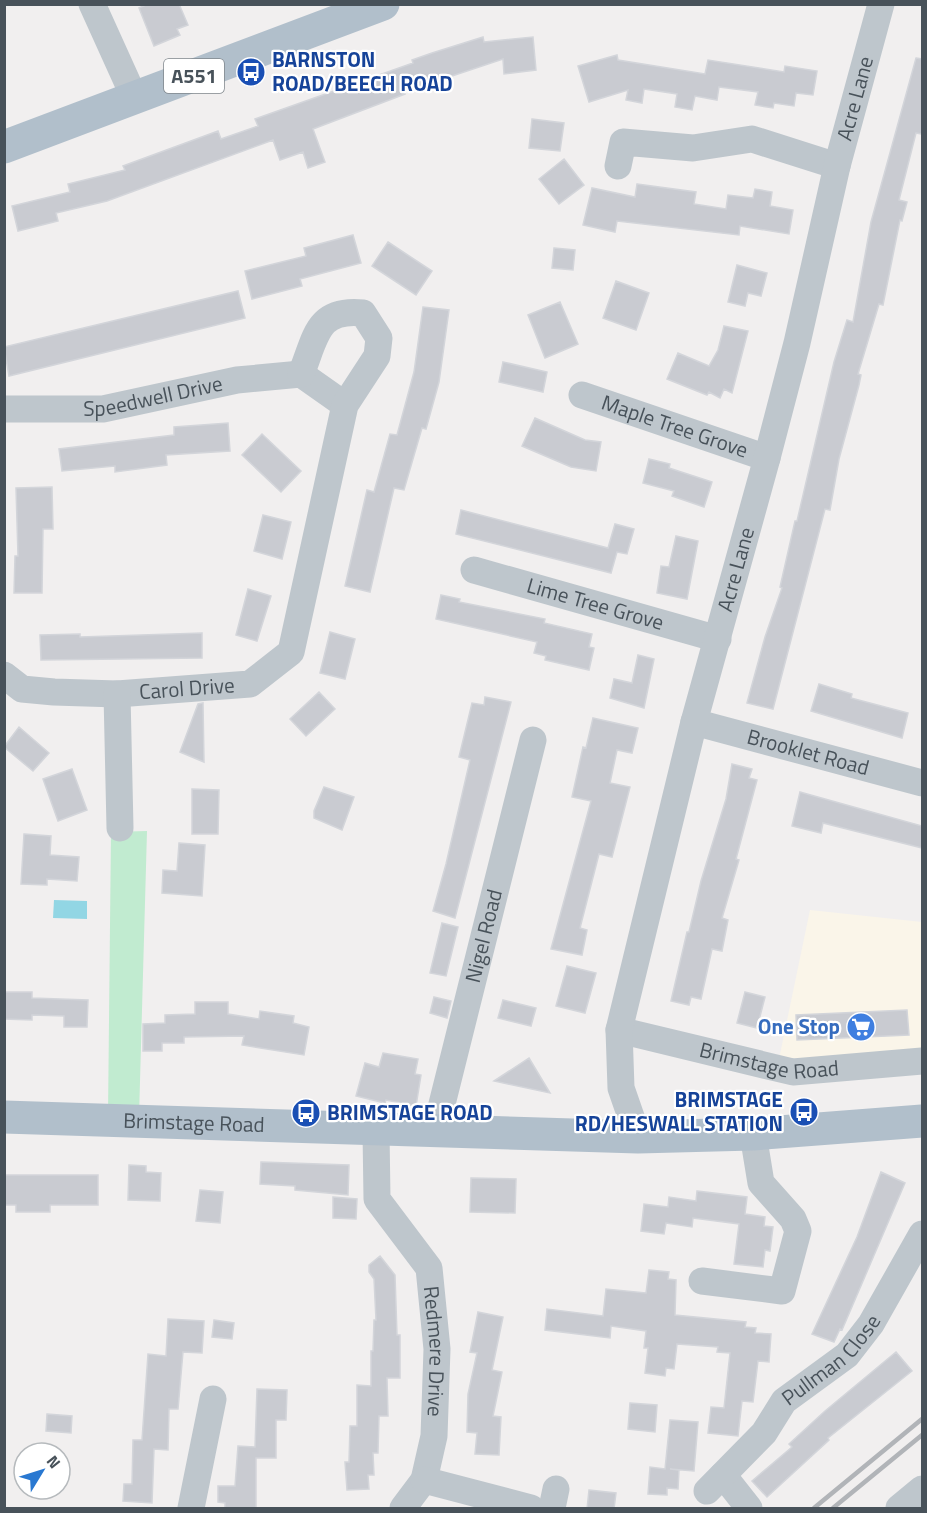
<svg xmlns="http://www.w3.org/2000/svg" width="927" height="1513" viewBox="0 0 927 1513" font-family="'Titillium Web',sans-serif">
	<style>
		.commercial { fill: #faf5e9 }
		.green { fill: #c1ebd0 }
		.water { fill: #92d6e4 }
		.building { fill: #c9cbd1; stroke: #d3d5da; stroke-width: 1.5 }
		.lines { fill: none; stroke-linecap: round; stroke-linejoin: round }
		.minor { stroke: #bec6cc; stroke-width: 27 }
		.major { stroke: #b1bfcb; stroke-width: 33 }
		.rail { stroke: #b1b4b8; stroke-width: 4.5 }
		.labels { text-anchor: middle; stroke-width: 4.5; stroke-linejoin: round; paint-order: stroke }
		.shield { fill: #fff; stroke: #7f868c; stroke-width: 1.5 }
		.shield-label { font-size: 20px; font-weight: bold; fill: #48525a }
		.transit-label { font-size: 21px; font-weight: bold; fill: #164399; stroke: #fff; text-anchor: start }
		.street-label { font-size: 21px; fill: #48525a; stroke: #fff }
		.shop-label { font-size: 21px; font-weight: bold; fill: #366cbe; stroke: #fff; text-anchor: end }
	</style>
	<rect width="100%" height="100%" fill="#f1efef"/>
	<path class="commercial" d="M810 910 922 922V1054L779 1059Z"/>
	<path class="green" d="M147 831 139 1117 108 1115 111 832Z"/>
	<path class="water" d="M54 900 87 901V919L53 918Z"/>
	<path class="building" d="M148 4H179L188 25 177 29 180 35 154 46 139 8Z
		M483 37 484 42 533 37 536 70 504 74 503 59 404 92 405 94 313 129 325 162 308 168 303 152 280 160 273 140 107 201 56 213 58 221 18 231 12 206 70 192 68 184 125 170 123 166 218 131 221 139 258 126 255 119 413 63 412 60 432 53Z
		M617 55 618 60 705 74 708 60 784 72 785 66 817 71 813 95 796 93 794 106 774 103 773 108 755 105 758 92 719 87 717 100 695 96 692 110 675 107 677 94 644 89 642 103 626 100 628 90 589 102 578 66Z
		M916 58 922 59V134L916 133 899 200 907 202 902 221 900 220 883 305 879 304 858 374 861 375 859 385 839 459 830 510 825 509 773 709 747 703 765 637 782 588 780 587 795 521H797L834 362 847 320 853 322 871 222Z
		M532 119 564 123 560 151 529 148Z
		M564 159 584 185 559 204 539 179Z
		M637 184 696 192 694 204 726 209 728 195 753 198 755 189 772 192 770 206 793 210 789 234 740 226 739 235 617 221 615 232 583 225 592 188 635 197Z
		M353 235 361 263 300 279 302 286 252 299 245 271 306 256 304 248Z
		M388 242 432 271 416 295 372 266Z
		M554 248 575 250 573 270 552 268Z
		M737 265 767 273 761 296 748 293 745 306 728 302Z
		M616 281 649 293 636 330 603 318Z
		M238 291 245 318 9 376 4 347Z
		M560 302 578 344 545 358 528 315Z
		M423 307 449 310 439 382 426 429 422 428 404 490 394 488 370 592 345 586 367 490 374 492 390 434 397 435 414 372Z
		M724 326 748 331 732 393 724 389 720 398 709 392 707 395 667 379 678 353 709 366 718 350Z
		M503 362 547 372 543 392 499 382Z
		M535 418 585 440 601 442 596 471 571 467 522 446Z
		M228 423 230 451 166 455 167 465 115 472V466L62 471 59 449 174 435V427Z
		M262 434 301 471 281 492 242 455Z
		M649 459 670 464 669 468 712 482 704 507 672 496 674 491 643 483Z
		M52 487 53 529H43L42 593H14L15 556H18L16 488Z
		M461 510 608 548 615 524 634 529 627 554 617 552 611 573 456 534Z
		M263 515 291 522 282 559 254 551Z
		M676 536 698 541 687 599 657 593 661 566 669 567Z
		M248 589 271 596 257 641 236 635Z
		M441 595 460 599 459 602 545 619 544 623 592 634 589 647 594 648 589 670 545 660 546 656 534 653 537 642 436 619Z
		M330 632 355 639 345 679 320 673Z
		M202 633V658L41 660 40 635 80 634V637Z
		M638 655 654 659 644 708 610 698 614 679 632 683Z
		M819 684 852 694 851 698 908 713 902 738 811 711Z
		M319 692 335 709 306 736 290 719Z
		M485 697 511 702 455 918 433 911 446 864 470 760 459 757 472 703 484 705Z
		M203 703 204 762 180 752 198 704Z
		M593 718 638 728 632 753 617 750 610 783 630 787 612 857 599 854 580 928 587 930 582 955 551 949 591 801 572 797 583 747 586 748Z
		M19 727 49 753 33 771 4 747Z
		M732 764 752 769 749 778 757 780 736 859 739 860 722 918 728 920 722 951 712 949 701 999 691 997 689 1005 671 1001 687 932H689L701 881 726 799Z
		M72 769 87 810 58 821 43 779Z
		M324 787 354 797 342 830 314 818V811Z
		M192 789 219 790 218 834H192Z
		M800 792 922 826V848L823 823 821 833 792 826Z
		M24 834 51 836 50 855 79 857 77 881 47 879V885L21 884Z
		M179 843 205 845 202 896 162 893 163 870 177 871Z
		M442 923 458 927 446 976 430 973Z
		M567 966 596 973 585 1013 556 1006Z
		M4 992H32V998L88 1000 87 1027H64V1016L32 1015V1020L4 1019Z
		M745 992 765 997 757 1028 737 1023Z
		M434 997 451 1001 447 1018 430 1013Z
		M503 1000 536 1008 531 1026 498 1018Z
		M195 1002H228V1014L259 1019 260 1011 294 1016 293 1023 309 1027 304 1055 242 1045 244 1036 184 1037V1043H162V1051H143V1024L165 1023V1015L195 1014Z
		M907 1010 909 1035 797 1040 796 1015Z
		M383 1053 418 1059 415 1074 421 1075 416 1106 386 1100 385 1103 356 1096 365 1063 379 1067Z
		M529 1058 550 1093 494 1081Z
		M261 1162 349 1165 348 1195 295 1190V1186L260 1184Z
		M129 1165 146 1166V1172L161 1173 160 1201 128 1200Z
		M881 1172 905 1183 842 1330 840 1329 834 1342 812 1334 857 1237Z
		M4 1175H98V1205H50V1212H16V1205H4Z
		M471 1178 516 1179 515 1213 470 1212Z
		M200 1190 223 1192 220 1223 196 1221Z
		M697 1191 747 1197 745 1214 765 1217 764 1226 773 1227 770 1251 765 1250 763 1267 734 1264 739 1224 693 1218 692 1227 666 1223 664 1234 641 1231 644 1204 668 1207 669 1197 696 1201Z
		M333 1197 357 1199 356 1219 333 1218Z
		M380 1256 395 1275 397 1335H400V1378H387L388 1416H379L378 1453H373L374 1475H368L369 1489 347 1490 345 1462H349L350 1426H357V1385L371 1386V1351H373L374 1320H376L374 1279 369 1272V1265Z
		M649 1270 669 1272 668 1279 676 1280 675 1315 746 1322 745 1327 756 1328 755 1333 771 1334 769 1362 758 1361 753 1402 742 1401 738 1436 708 1433 711 1407 724 1408 730 1353 717 1352 718 1347 677 1344 674 1369 666 1368 665 1376 645 1373 648 1348H644L646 1331 611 1326 610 1338 545 1330 547 1309 603 1316 606 1289 646 1293Z
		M478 1312 503 1317 492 1370 502 1372 493 1416 501 1417 499 1455 475 1454 477 1433 467 1432 468 1394 477 1353 470 1352Z
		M168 1319 204 1321 202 1353 183 1352 178 1409H169L168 1450 154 1449 152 1503 123 1501 124 1484H132L133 1440H142L148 1354 166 1356Z
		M214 1320 234 1323 232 1339 212 1337Z
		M896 1352 912 1371 828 1438 829 1440 767 1497 752 1481 792 1447 789 1444 825 1411Z
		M257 1389 287 1390 286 1420H276V1458H256V1509H225V1503L218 1502V1486H235L238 1446 255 1447Z
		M630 1403 657 1405 655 1432 628 1429Z
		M47 1414 72 1416 71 1433 46 1431Z
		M670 1420 698 1422 694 1471 670 1469 679 1470 678 1489 667 1488V1495L648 1494 650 1467 665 1469Z
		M589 1490 616 1493 614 1509H587Z"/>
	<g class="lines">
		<g class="minor">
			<path d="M92 4 135 99"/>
			<path d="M618 166 623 142 693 148 752 139 837 166"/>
			<path id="s1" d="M582 395 767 458"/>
			<path id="s2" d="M4 409H103L237 380 301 374 345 405"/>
			<path id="s3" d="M474 570 718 639"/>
			<path id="s4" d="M4 675 22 689 54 692 117 694 250 684 291 652 345 405 377 356 379 338 363 313C316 308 316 338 301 374"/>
			<path d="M117 694 120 828"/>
			<path id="s5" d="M694 722 922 783"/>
			<path id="s6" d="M619 1030 793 1072 922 1061"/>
			<path id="s7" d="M376 1131 377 1199 429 1268 437 1349 434 1436 424 1480 403 1508"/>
			<path id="s8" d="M435 1132 533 740"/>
			<path id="s9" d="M638 1137 621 1088 619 1030 694 722 767 458 797 343 837 166 881 4"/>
			<path d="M702 1281 782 1291 798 1231 793 1219 761 1183 753 1134"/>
			<path d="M723 1475 749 1508"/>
			<path d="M424 1480 531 1508"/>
			<path id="s10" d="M707 1491 764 1433 784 1401 847 1355 871 1324 922 1234"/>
			<path d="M191 1508 213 1399"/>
			<path d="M552 1508 556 1489"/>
			<path d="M899 1508 922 1489"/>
		</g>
		<g class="major">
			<path d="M4 147 383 4"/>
			<path id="s11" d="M4 1117 638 1137 753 1134 922 1121"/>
		</g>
		<path class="rail" d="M814 1508 922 1419
			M833 1508 922 1435"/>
	</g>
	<defs>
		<g id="bus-disc" transform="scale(1.5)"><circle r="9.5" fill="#1a4fb4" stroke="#fff"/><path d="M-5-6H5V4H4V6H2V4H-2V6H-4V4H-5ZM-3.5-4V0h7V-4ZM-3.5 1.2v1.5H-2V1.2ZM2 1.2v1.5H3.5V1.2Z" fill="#fff"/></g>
		<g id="supermarket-disc" transform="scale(1.5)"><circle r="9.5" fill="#3f7fe0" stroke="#fff"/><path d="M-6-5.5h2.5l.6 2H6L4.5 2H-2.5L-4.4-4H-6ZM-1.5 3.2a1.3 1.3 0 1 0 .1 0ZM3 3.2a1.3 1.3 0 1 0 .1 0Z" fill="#fff"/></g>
	</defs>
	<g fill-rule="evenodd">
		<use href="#bus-disc" x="251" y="72"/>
		<use href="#supermarket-disc" x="861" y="1027"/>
		<use href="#bus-disc" x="804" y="1112"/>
		<use href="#bus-disc" x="306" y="1113"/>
	</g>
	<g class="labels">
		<rect class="shield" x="164" y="59" width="60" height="34" rx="4.5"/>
		<g class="shield-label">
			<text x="194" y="83">A551</text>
		</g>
		<g class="transit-label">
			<text x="272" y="67">BARNSTON<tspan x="272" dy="24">ROAD/BEECH ROAD</tspan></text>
			<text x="783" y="1107" text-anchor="end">BRIMSTAGE<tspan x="783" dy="24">RD/HESWALL STATION</tspan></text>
			<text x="327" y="1120">BRIMSTAGE ROAD</text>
		</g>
		<g class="street-label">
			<text dy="7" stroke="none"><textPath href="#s9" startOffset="1071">Acre Lane</textPath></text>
			<text dy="7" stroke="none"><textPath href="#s2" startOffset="150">Speedwell Drive</textPath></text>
			<text dy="7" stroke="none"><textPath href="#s1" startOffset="98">Maple Tree Grove</textPath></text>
			<text dy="7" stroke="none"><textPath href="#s9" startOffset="585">Acre Lane</textPath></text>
			<text dy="7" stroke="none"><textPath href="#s3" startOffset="126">Lime Tree Grove</textPath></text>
			<text dy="7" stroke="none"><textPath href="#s4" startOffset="188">Carol Drive</textPath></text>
			<text dy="7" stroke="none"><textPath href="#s5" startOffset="118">Brooklet Road</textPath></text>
			<text dy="7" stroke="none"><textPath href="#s8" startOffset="202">Nigel Road</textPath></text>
			<text dy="7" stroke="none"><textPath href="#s6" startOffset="154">Brimstage Road</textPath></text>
			<text dy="7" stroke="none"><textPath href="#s11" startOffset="190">Brimstage Road</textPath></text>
			<text dy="7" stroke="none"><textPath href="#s7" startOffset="238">Redmere Drive</textPath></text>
			<text dy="7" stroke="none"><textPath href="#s10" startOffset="182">Pullman Close</textPath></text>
		</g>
		<g class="shop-label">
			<text x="840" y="1034">One Stop</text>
		</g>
	</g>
	<rect width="927" height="1513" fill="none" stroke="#48525a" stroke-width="12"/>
	<g transform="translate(42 1471) rotate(52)"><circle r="28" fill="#ffffff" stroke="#b6babd" stroke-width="1.5"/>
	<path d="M0-4.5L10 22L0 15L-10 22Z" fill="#2978d1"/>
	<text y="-9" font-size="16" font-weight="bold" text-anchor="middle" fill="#48525a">N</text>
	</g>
</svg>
